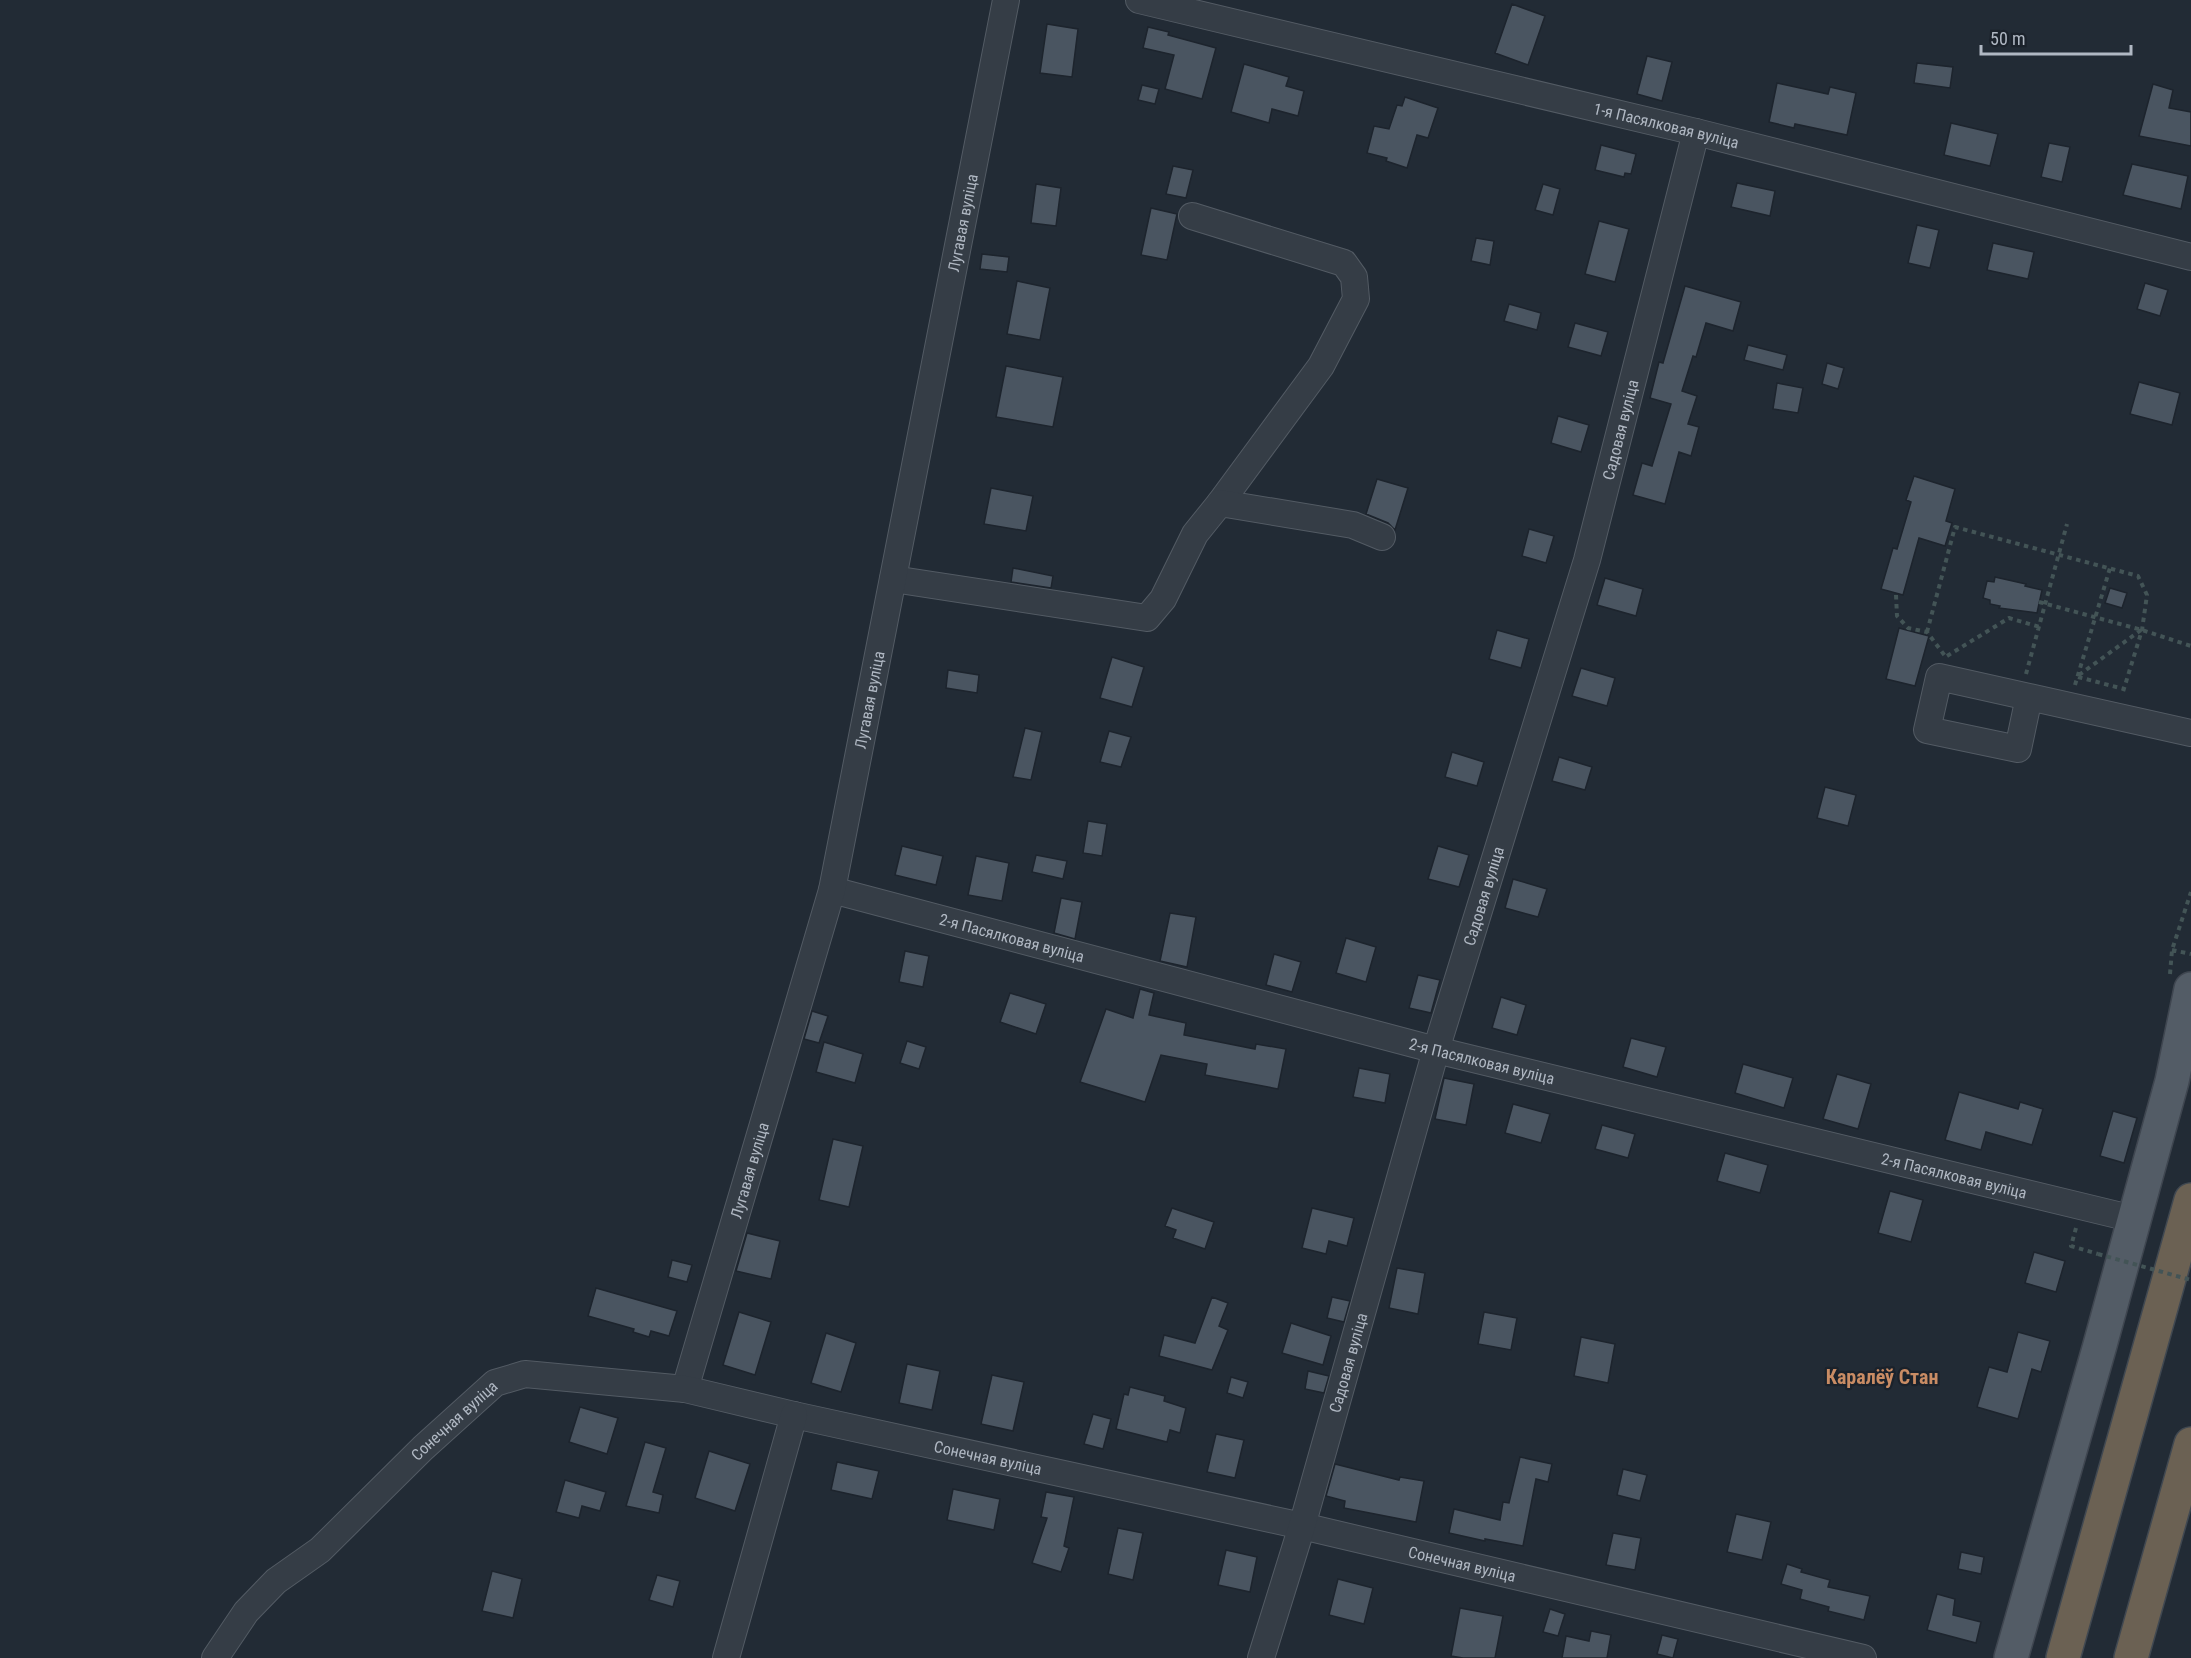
<svg xmlns="http://www.w3.org/2000/svg" width="2191" height="1658" viewBox="0 0 2191 1658" font-family="'Roboto Condensed',sans-serif">
	<style>
		.building { fill: #4a5561; stroke: #1d242d; stroke-width: 1.5 }
		.lines { fill: none; stroke-linecap: round; stroke-linejoin: round }
		.minor-casing { stroke: #535b64; stroke-width: 28 }
		.major-casing { stroke: #3f4650; stroke-width: 36 }
		.highway-casing { stroke: #404851; stroke-width: 36 }
		.path { stroke: #435456; stroke-width: 4; stroke-dasharray: 4.5 4.5; stroke-linecap: butt }
		.minor { stroke: #353d46; stroke-width: 26 }
		.major { stroke: #535c66; stroke-width: 33 }
		.highway { stroke: #6b6153; stroke-width: 33 }
		.path-bridge { stroke: #435456; stroke-width: 4; stroke-dasharray: 4.5 4.5; stroke-linecap: butt }
		.labels { text-anchor: middle; stroke-width: 4.5; stroke-linejoin: round; paint-order: stroke }
		.street-label { font-size: 16px; fill: #b0b8c3; stroke: #1b222b }
		.quarter-label { font-size: 20px; font-weight: bold; fill: #c98c64; stroke: #1b222b }
	</style>
	<rect width="100%" height="100%" fill="#222b35"/>
	<path class="building" d="M1512 4 1545 16 1528 65 1495 53Z
		M1047 24 1078 29 1072 77 1040 73Z
		M1148 27 1169 32 1168 35 1216 48 1202 99 1165 89 1174 55 1143 48Z
		M1647 56 1672 62 1662 101 1637 94Z
		M1917 63 1953 67 1950 88 1914 83Z
		M1244 64 1289 77 1286 86 1304 91 1298 116 1272 109 1269 123 1231 112Z
		M1777 83 1828 94 1830 87 1856 93 1847 135 1795 124 1794 128 1769 122Z
		M2153 84 2173 90 2169 108 2191 112V146L2139 136Z
		M1142 85 1159 89 1155 104 1138 100Z
		M1405 97 1438 108 1428 138 1417 135 1407 168 1386 161 1387 158 1367 153 1374 126 1389 129 1397 105 1402 106Z
		M1951 123 1998 134 1990 166 1944 155Z
		M2049 143 2070 147 2062 182 2041 177Z
		M1601 145 1636 154 1631 174 1625 173 1624 177 1595 170Z
		M2132 164 2188 176 2181 209 2123 195Z
		M1173 166 1193 170 1186 198 1166 194Z
		M1737 183 1775 191 1770 216 1731 207Z
		M1036 184 1061 188 1056 226 1031 223Z
		M1543 184 1560 189 1553 215 1535 210Z
		M1151 208 1177 214 1167 260 1141 255Z
		M1599 221 1629 229 1615 282 1585 274Z
		M1917 225 1939 230 1930 268 1908 263Z
		M1476 238 1494 241 1490 265 1471 261Z
		M1993 243 2034 252 2028 279 1987 270Z
		M982 254 1009 257 1007 272 980 269Z
		M1017 281 1050 288 1040 340 1007 334Z
		M2145 283 2168 290 2160 316 2137 309Z
		M1685 286 1741 302 1733 331 1706 323 1696 357 1693 356 1682 391 1697 396 1688 424 1699 427 1691 456 1679 452 1665 504 1633 495 1642 463 1652 466 1671 404 1650 398 1659 362 1663 363Z
		M1509 304 1541 313 1537 330 1504 321Z
		M1575 323 1608 332 1601 356 1568 347Z
		M1748 345 1787 355 1783 370 1744 360Z
		M1827 363 1844 368 1838 389 1822 384Z
		M1006 366 1063 377 1053 427 996 417Z
		M2139 382 2180 393 2172 425 2130 414Z
		M1777 383 1803 388 1798 413 1773 409Z
		M1558 416 1589 425 1581 452 1551 443Z
		M1914 476 1955 489 1946 521 1952 523 1945 546 1919 538 1903 595 1881 589 1893 548 1897 549 1911 502 1906 500Z
		M1377 479 1408 488 1395 530 1388 523 1366 514Z
		M991 488 1033 496 1026 531 984 524Z
		M1529 529 1554 536 1546 563 1522 556Z
		M1013 568 1053 576 1051 588 1011 582Z
		M1995 577 2026 584 2025 586 2042 590 2037 613 1999 608 2000 606 1990 604V600L1983 598 1987 581 1994 582Z
		M1605 578 1643 589 1636 616 1597 605Z
		M2110 588 2127 593 2122 608 2105 603Z
		M1899 628 1929 636 1915 686 1886 679Z
		M1497 630 1529 639 1521 668 1489 659Z
		M1112 657 1144 667 1132 707 1100 698Z
		M1581 668 1615 678 1607 706 1572 696Z
		M948 670 979 675 977 693 946 688Z
		M1025 728 1042 732 1031 780 1013 777Z
		M1109 731 1131 737 1121 767 1100 762Z
		M1452 752 1484 762 1477 786 1445 777Z
		M1559 757 1592 767 1585 790 1552 781Z
		M1825 787 1856 795 1848 826 1817 818Z
		M1088 821 1107 824 1102 856 1083 853Z
		M902 846 943 856 936 885 895 875Z
		M1438 846 1469 855 1459 887 1428 879Z
		M1036 855 1067 861 1063 879 1032 872Z
		M976 856 1009 863 1002 901 968 895Z
		M1513 879 1547 889 1538 917 1505 908Z
		M1061 898 1082 902 1075 939 1054 933Z
		M1170 913 1196 917 1187 967 1160 961Z
		M1346 938 1376 947 1366 982 1336 973Z
		M905 951 929 956 923 987 899 982Z
		M1274 954 1301 962 1292 992 1266 985Z
		M1418 975 1440 980 1431 1013 1409 1008Z
		M1140 989 1154 993 1149 1015 1186 1023 1184 1035 1255 1049 1256 1044 1286 1049 1278 1089 1205 1075 1207 1064 1161 1055 1145 1102 1080 1082 1106 1009 1133 1018Z
		M1010 993 1046 1004 1036 1034 1000 1022Z
		M1501 997 1526 1005 1517 1035 1492 1028Z
		M812 1011 828 1016 819 1043 804 1039Z
		M1631 1038 1666 1047 1657 1077 1623 1067Z
		M907 1041 926 1047 919 1069 900 1063Z
		M824 1042 863 1054 855 1083 816 1072Z
		M1743 1064 1793 1078 1784 1108 1735 1093Z
		M1359 1068 1390 1074 1385 1103 1353 1097Z
		M1837 1074 1871 1084 1858 1129 1823 1119Z
		M1444 1078 1474 1084 1466 1125 1435 1119Z
		M1959 1092 2018 1109 2020 1102 2043 1109 2032 1145 1986 1132 1981 1150 1945 1140Z
		M1513 1104 1550 1114 1541 1143 1505 1133Z
		M2113 1111 2137 1118 2124 1163 2100 1156Z
		M1602 1125 1635 1134 1628 1158 1595 1149Z
		M833 1139 863 1146 849 1207 819 1200Z
		M1725 1153 1768 1165 1760 1193 1717 1181Z
		M1890 1191 1923 1200 1911 1242 1878 1233Z
		M1172 1208 1214 1222 1205 1249 1173 1238 1176 1230 1165 1226Z
		M1312 1208 1354 1218 1347 1246 1329 1241 1326 1254 1302 1248Z
		M747 1233 780 1241 771 1279 736 1271Z
		M2034 1252 2065 1261 2056 1292 2025 1283Z
		M672 1260 692 1265 687 1282 668 1277Z
		M1397 1268 1425 1273 1418 1314 1389 1308Z
		M596 1288 677 1311 669 1336 651 1331 649 1337 633 1332 634 1329 588 1316Z
		M1212 1297 1228 1303 1219 1326 1228 1330 1212 1370 1159 1356 1164 1335 1195 1343Z
		M1332 1297 1350 1301 1344 1322 1327 1318Z
		M739 1312 771 1322 755 1375 723 1365Z
		M1484 1312 1517 1318 1511 1350 1478 1344Z
		M1291 1323 1331 1336 1323 1365 1282 1353Z
		M2018 1332 2050 1341 2041 1372 2032 1369 2018 1419 1977 1407 1989 1367 2007 1372Z
		M826 1333 856 1343 841 1392 811 1383Z
		M1581 1337 1615 1344 1608 1383 1574 1376Z
		M907 1364 940 1371 932 1410 899 1403Z
		M1308 1371 1329 1376 1324 1393 1305 1389Z
		M992 1375 1024 1382 1013 1431 981 1424Z
		M1231 1377 1248 1382 1243 1398 1227 1393Z
		M1130 1387 1165 1396 1164 1401 1186 1408 1180 1433 1170 1430 1167 1442 1116 1429 1124 1394 1128 1395Z
		M580 1407 618 1418 607 1454 569 1442Z
		M1093 1414 1111 1419 1103 1449 1084 1444Z
		M1216 1434 1244 1440 1235 1478 1207 1472Z
		M645 1442 666 1448 653 1492 663 1495 659 1513 626 1506Z
		M709 1451 750 1464 735 1511 695 1498Z
		M1520 1457 1552 1464 1548 1482 1536 1479 1523 1546 1485 1539V1541L1449 1533 1454 1509 1500 1520 1503 1502 1509 1503Z
		M837 1462 879 1471 872 1499 831 1490Z
		M1335 1464 1399 1480 1400 1477 1424 1481 1416 1522 1344 1508 1345 1501 1326 1496Z
		M1623 1469 1647 1475 1640 1501 1617 1495Z
		M565 1480 606 1492 600 1511 582 1506 579 1518 556 1512Z
		M953 1489 1000 1499 994 1530 947 1520Z
		M1046 1492 1074 1497 1064 1546 1069 1548 1061 1572 1032 1563 1047 1518 1041 1517Z
		M1736 1514 1771 1522 1762 1560 1727 1552Z
		M1118 1528 1143 1533 1133 1580 1108 1574Z
		M1613 1533 1641 1538 1635 1570 1606 1565Z
		M1226 1550 1257 1557 1250 1592 1218 1585Z
		M1961 1552 1984 1557 1981 1574 1958 1569Z
		M1787 1564 1802 1569 1801 1572 1830 1580 1828 1587 1870 1596 1864 1620 1828 1611 1829 1607 1800 1599 1802 1590 1781 1584Z
		M492 1571 522 1579 513 1618 482 1611Z
		M657 1575 680 1581 673 1607 649 1600Z
		M1338 1579 1373 1588 1364 1624 1329 1615Z
		M1937 1594 1955 1599 1953 1615 1981 1622 1976 1643 1927 1630Z
		M1460 1608 1503 1616 1495 1658H1463L1451 1656Z
		M1550 1609 1565 1614 1558 1636 1543 1632Z
		M1591 1631 1611 1635 1607 1658H1562L1566 1636 1589 1641Z
		M1662 1635 1678 1639 1673 1658 1657 1654Z"/>
	<g class="lines">
		<g class="minor-casing">
			<g id="minor">
				<path id="s1" d="M1139 0 1696 132 2191 257"/>
				<path d="M1192 216 1344 263 1354 277 1356 299 1321 366 1220 503"/>
				<path d="M893 579 1147 618 1163 599 1195 534 1220 503 1353 525 1382 537"/>
				<path d="M2029 697 2018 749 1927 730 1939 677 2191 733"/>
				<path id="s2" d="M832 890 1436 1050 2134 1219"/>
				<path id="s3" d="M685 1389 832 890 1006 0"/>
				<path id="s4" d="M215 1658 246 1612 276 1581 320 1550 423 1448 495 1383 525 1374 685 1389 794 1415 1302 1526 1863 1658"/>
				<path d="M726 1658 794 1415"/>
				<path id="s5" d="M1261 1658 1302 1526 1436 1050 1587 560 1696 132"/>
			</g>
		</g>
		<g class="major-casing">
			<path id="major" d="M2011 1658 2100 1345 2172 1081 2191 989"/>
		</g>
		<g class="highway-casing">
			<path id="highway" d="M2063 1658 2191 1200
				M2131 1658 2191 1444"/>
		</g>
		<path class="path" d="M1896 595 1897 616 1908 628 1927 632 1945 656
			M2039 602 2142 630 2191 646
			M1927 632 1955 527 2138 576 2147 595 2142 630 2122 695
			M1947 656 2009 618 2040 627
			M2026 674 2067 524
			M2079 675 2141 630
			M2078 677 2124 689
			M2075 685 2110 568
			M2172 950 2191 954
			M2170 974 2172 950 2191 892
			M2076 1228 2071 1246 2098 1254"/>
		<use href="#minor" class="minor"/>
		<use href="#major" class="major"/>
		<use href="#highway" class="highway"/>
		<path class="path-bridge" d="M2098 1254 2191 1280"/>
	</g>
	<g class="labels">
		<g class="street-label">
			<text dy="6" stroke="none"><textPath href="#s1" startOffset="542">1-я Пасялковая вуліца</textPath></text>
			<text dy="6" stroke="none"><textPath href="#s3" startOffset="1200">Лугавая вуліца</textPath></text>
			<text dy="6" stroke="none"><textPath href="#s5" startOffset="1280">Садовая вуліца</textPath></text>
			<text dy="6" stroke="none"><textPath href="#s3" startOffset="714">Лугавая вуліца</textPath></text>
			<text dy="6" stroke="none"><textPath href="#s5" startOffset="794">Садовая вуліца</textPath></text>
			<text dy="6" stroke="none"><textPath href="#s2" startOffset="186">2-я Пасялковая вуліца</textPath></text>
			<text dy="6" stroke="none"><textPath href="#s2" startOffset="672">2-я Пасялковая вуліца</textPath></text>
			<text dy="6" stroke="none"><textPath href="#s3" startOffset="228">Лугавая вуліца</textPath></text>
			<text dy="6" stroke="none"><textPath href="#s2" startOffset="1158">2-я Пасялковая вуліца</textPath></text>
			<text dy="6" stroke="none"><textPath href="#s5" startOffset="308">Садовая вуліца</textPath></text>
			<text dy="6" stroke="none"><textPath href="#s4" startOffset="339">Сонечная вуліца</textPath></text>
			<text dy="6" stroke="none"><textPath href="#s4" startOffset="897">Сонечная вуліца</textPath></text>
			<text dy="6" stroke="none"><textPath href="#s4" startOffset="1383">Сонечная вуліца</textPath></text>
		</g>
		<g class="quarter-label">
			<text x="1882" y="1384">Каралёў Стан</text>
		</g>
	</g>
	<path d="M1981 45v9h150v-9" fill="none" stroke="#b0b8c3" stroke-width="3"/>
	<text x="1990" y="45" font-size="18" fill="#b0b8c3" stroke="#1b222b" stroke-width="4.5" paint-order="stroke">50 m</text>
</svg>
